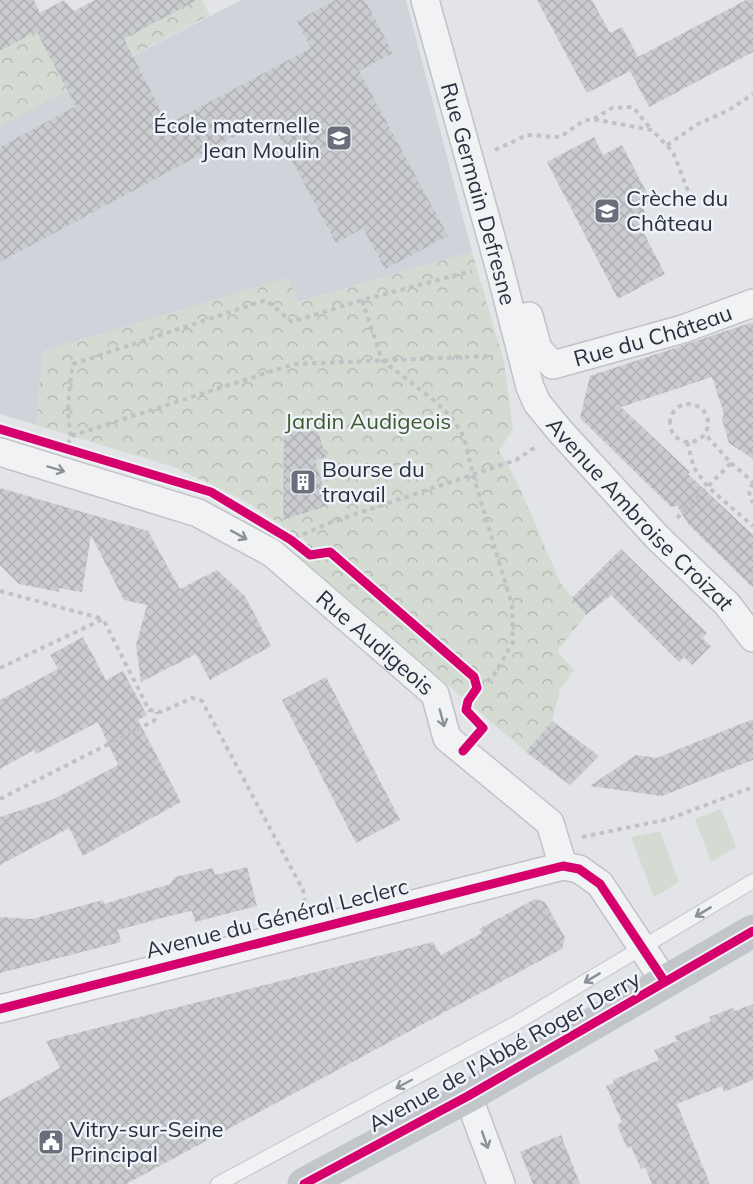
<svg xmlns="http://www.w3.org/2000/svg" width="753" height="1184" viewBox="0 0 753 1184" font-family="Mulish,sans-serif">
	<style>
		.built { fill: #cfd4da }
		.grass { fill: #d3dbd2 }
		.forest { fill: url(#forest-crowns) }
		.building { fill: url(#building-cross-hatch) }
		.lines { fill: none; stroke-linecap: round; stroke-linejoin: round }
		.lane-casing { stroke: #c0c2c5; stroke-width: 16 }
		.street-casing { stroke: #c0c2c5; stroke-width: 30 }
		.path { stroke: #c0c2c7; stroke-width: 4; stroke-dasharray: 4.5 4.5; stroke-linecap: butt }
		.lane { stroke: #f1f2f3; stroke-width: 14 }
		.street { stroke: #f1f2f3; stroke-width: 27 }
		.secondary { stroke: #c2c5c9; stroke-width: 33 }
		.cycleway-casing { stroke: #eff2f7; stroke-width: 13 }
		.cycleway { stroke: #d6006c; stroke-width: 9 }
		.oneway { stroke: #8c929a }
		.labels { text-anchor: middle; stroke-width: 5; stroke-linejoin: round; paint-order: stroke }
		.poi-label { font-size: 22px; fill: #283141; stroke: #eff2f7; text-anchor: start }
		.street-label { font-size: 22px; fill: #283141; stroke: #eff2f7 }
		.park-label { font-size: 22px; fill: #3d5d34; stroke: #eff2f7 }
	</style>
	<defs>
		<pattern id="forest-crowns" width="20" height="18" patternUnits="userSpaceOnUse" patternTransform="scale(1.5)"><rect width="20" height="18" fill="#d3dbd2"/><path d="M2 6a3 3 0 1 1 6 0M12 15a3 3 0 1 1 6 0" fill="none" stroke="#b5bcb6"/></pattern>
		<pattern id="building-cross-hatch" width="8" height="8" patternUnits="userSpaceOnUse" patternTransform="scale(1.5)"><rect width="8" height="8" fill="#cacccf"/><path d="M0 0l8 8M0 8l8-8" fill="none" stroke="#aeb0b3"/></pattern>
	</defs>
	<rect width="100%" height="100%" fill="#e2e4e7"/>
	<path class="built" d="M241 0H406L472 252 298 302 289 278 43 351 36 425 0 414V125Z"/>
	<path class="grass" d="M721 809 736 847 711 862 695 819Z
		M660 831 679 882 654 897 631 837Z"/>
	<path class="forest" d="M187 0H202L210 15 0 125V51L36 31 59 74Z
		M472 252 504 362 513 430 499 450 517 482 561 584 586 615 557 651 574 670 560 689 552 721 526 752 299 557 308 543 244 500 174 467 36 425 43 351 289 277 298 302Z"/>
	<path class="building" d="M0 0H34L40 13 64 0 74 11 95 0H197L124 39 168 124 311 48 297 21 336 0H365L393 53 359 71 448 236 385 269 363 228 336 243 269 118 0 262V147L76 106 36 31 0 51Z
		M537 0H592L610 33 622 27 638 57 746 0H753V52L649 107 630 71 587 93Z
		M594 137 603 155 622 145 651 201 642 206 646 213 636 218 665 274 618 299 547 162Z
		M753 322V459L729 443 722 419 724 414 712 377 621 407 690 472 688 474 753 535V588L689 525 677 506 671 507 580 418 590 376Z
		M318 431 326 457 315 460 329 505 283 520 284 432Z
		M0 488 148 531 180 589 217 570 245 596 271 646 210 680 196 654 141 682 136 645 147 605 124 600 91 535 82 592 58 588 60 592 19 584 0 565Z
		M621 549 707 633 702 638 711 646 692 665 684 657 679 662 611 595 586 615 572 598Z
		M83 637 106 680 123 671 147 715 138 720 181 802 83 856 69 828 0 865V817L54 799 118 765 98 722 36 754 34 750 0 769V700L58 669 50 655Z
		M326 677 400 820 356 843 282 700Z
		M753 719V760L662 796 590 786 636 755 657 758Z
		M552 721 599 756 570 785 526 752Z
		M247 867 257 906 195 922 192 911 169 916 118 930 121 942 0 973V917L32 919 103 900 104 904 170 884 175 877 213 868 215 875Z
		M535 899 545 902 565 938 562 949 126 1184H0V1101L60 1068 46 1041 433 942 441 955 482 933 479 929Z
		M753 1004V1080L724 1092 722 1086 677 1104 710 1184H652L645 1167 641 1169 631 1146 627 1148 617 1125 622 1122 606 1086 614 1083 613 1080 659 1060 654 1050 677 1041 675 1036 711 1021 709 1017 733 1008 734 1011Z
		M561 1135 580 1184H533L520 1152Z"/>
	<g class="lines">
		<g class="lane-casing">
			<path id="lane" d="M218 1184 516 1023 753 881"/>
		</g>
		<g class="street-casing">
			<g id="street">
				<path id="s1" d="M425 0 499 266 530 387 537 403 560 431 658 538 727 604 753 638"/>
				<path id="s2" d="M529 316 538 349 553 365 683 329 753 303"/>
				<path id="s3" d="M0 452 198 513 272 553 435 694 447 738 550 823 563 866"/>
				<path d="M0 1009 563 866 579 869 600 884 665 982"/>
				<path d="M468 1096 501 1184"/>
			</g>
		</g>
		<path class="path" d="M594 119 612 108 633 107 651 129
			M667 145 698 124 729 110 753 94
			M495 150 527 135 560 137 585 120H598L652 130 673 152 696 212
			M362 300 382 360 436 402 452 418 464 437 473 475 512 605 513 642 492 678 477 688
			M670 423a19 19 0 1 1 38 0a19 19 0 1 1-38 0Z
			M71 436C66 411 69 389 73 364L266 300 292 322 362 300 472 271
			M687 442 694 468 708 487 753 526
			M68 444 71 436 294 364 493 356
			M731 463 753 482
			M753 483 749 492 753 503
			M677 518 731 463 705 434
			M295 538 329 523 516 460 537 446
			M0 591 103 619
			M0 668 103 619 149 710 161 712 192 698 202 701 303 890 305 903
			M0 799 154 721 157 712
			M582 837 669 819 753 787"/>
		<use href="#lane" class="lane"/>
		<use href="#street" class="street"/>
		<path class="secondary" d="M304 1184 468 1096 753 931"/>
		<g class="cycleway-casing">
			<path id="cycleway" d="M0 429 211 492 291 540 310 555 330 552 474 677 477 688 468 701 466 710 483 728 463 751
				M0 1009 563 866 579 869 600 884 665 982
				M304 1184 468 1096 753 931"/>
		</g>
		<use href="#cycleway" class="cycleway"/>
	</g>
	<defs><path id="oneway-shaft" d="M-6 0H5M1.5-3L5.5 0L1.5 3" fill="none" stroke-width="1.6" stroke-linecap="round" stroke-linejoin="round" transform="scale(1.5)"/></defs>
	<g class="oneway">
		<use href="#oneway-shaft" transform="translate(56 469) rotate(17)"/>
		<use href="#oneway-shaft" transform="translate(239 535) rotate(29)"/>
		<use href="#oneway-shaft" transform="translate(442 718) rotate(75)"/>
		<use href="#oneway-shaft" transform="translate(703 912) rotate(149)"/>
		<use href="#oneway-shaft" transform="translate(592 978) rotate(149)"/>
		<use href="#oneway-shaft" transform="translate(404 1084) rotate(152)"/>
		<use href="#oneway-shaft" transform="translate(485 1140) rotate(71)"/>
	</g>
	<defs>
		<g id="school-square" transform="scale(1.35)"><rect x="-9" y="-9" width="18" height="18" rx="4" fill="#69707b" stroke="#eff2f7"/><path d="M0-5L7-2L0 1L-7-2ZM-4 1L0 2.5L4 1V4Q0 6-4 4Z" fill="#fff"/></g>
		<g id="building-square" transform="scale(1.35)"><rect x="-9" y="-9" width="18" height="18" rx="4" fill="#69707b" stroke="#eff2f7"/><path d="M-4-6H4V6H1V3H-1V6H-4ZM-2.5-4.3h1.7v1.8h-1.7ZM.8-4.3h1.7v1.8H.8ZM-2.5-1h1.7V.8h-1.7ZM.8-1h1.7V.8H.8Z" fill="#fff"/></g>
		<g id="civic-square" transform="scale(1.35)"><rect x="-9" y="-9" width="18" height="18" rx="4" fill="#69707b" stroke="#eff2f7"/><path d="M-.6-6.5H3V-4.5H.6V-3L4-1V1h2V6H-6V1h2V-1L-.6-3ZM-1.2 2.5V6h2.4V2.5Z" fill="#fff"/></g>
	</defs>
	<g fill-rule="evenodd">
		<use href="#school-square" x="339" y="138"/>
		<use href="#school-square" x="607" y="211"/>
		<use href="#building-square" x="303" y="482"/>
		<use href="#civic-square" x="51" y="1142"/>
	</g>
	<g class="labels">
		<g class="poi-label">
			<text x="320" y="133" text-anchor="end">École maternelle<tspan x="320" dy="25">Jean Moulin</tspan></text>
			<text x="626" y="206">Crèche du<tspan x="626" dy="25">Château</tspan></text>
			<text x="322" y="477">Bourse du<tspan x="322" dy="25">travail</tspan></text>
			<text x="70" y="1137">Vitry-sur-Seine<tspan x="70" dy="25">Principal</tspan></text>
		</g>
		<g class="street-label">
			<text dy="8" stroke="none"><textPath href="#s1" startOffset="201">Rue Germain Defresne</textPath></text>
			<text dy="8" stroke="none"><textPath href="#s2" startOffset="160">Rue du Château</textPath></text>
			<text dy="8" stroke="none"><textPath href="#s1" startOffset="570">Avenue Ambroise Croizat</textPath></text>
			<text dy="8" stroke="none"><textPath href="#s3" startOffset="428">Rue Audigeois</textPath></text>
			<text transform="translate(277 918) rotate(-14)" y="8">Avenue du Général Leclerc</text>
			<text transform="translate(504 1051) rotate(-29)" y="8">Avenue de l'Abbé Roger Derry</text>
		</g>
		<g class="park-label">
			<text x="368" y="429">Jardin Audigeois</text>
		</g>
	</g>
</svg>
